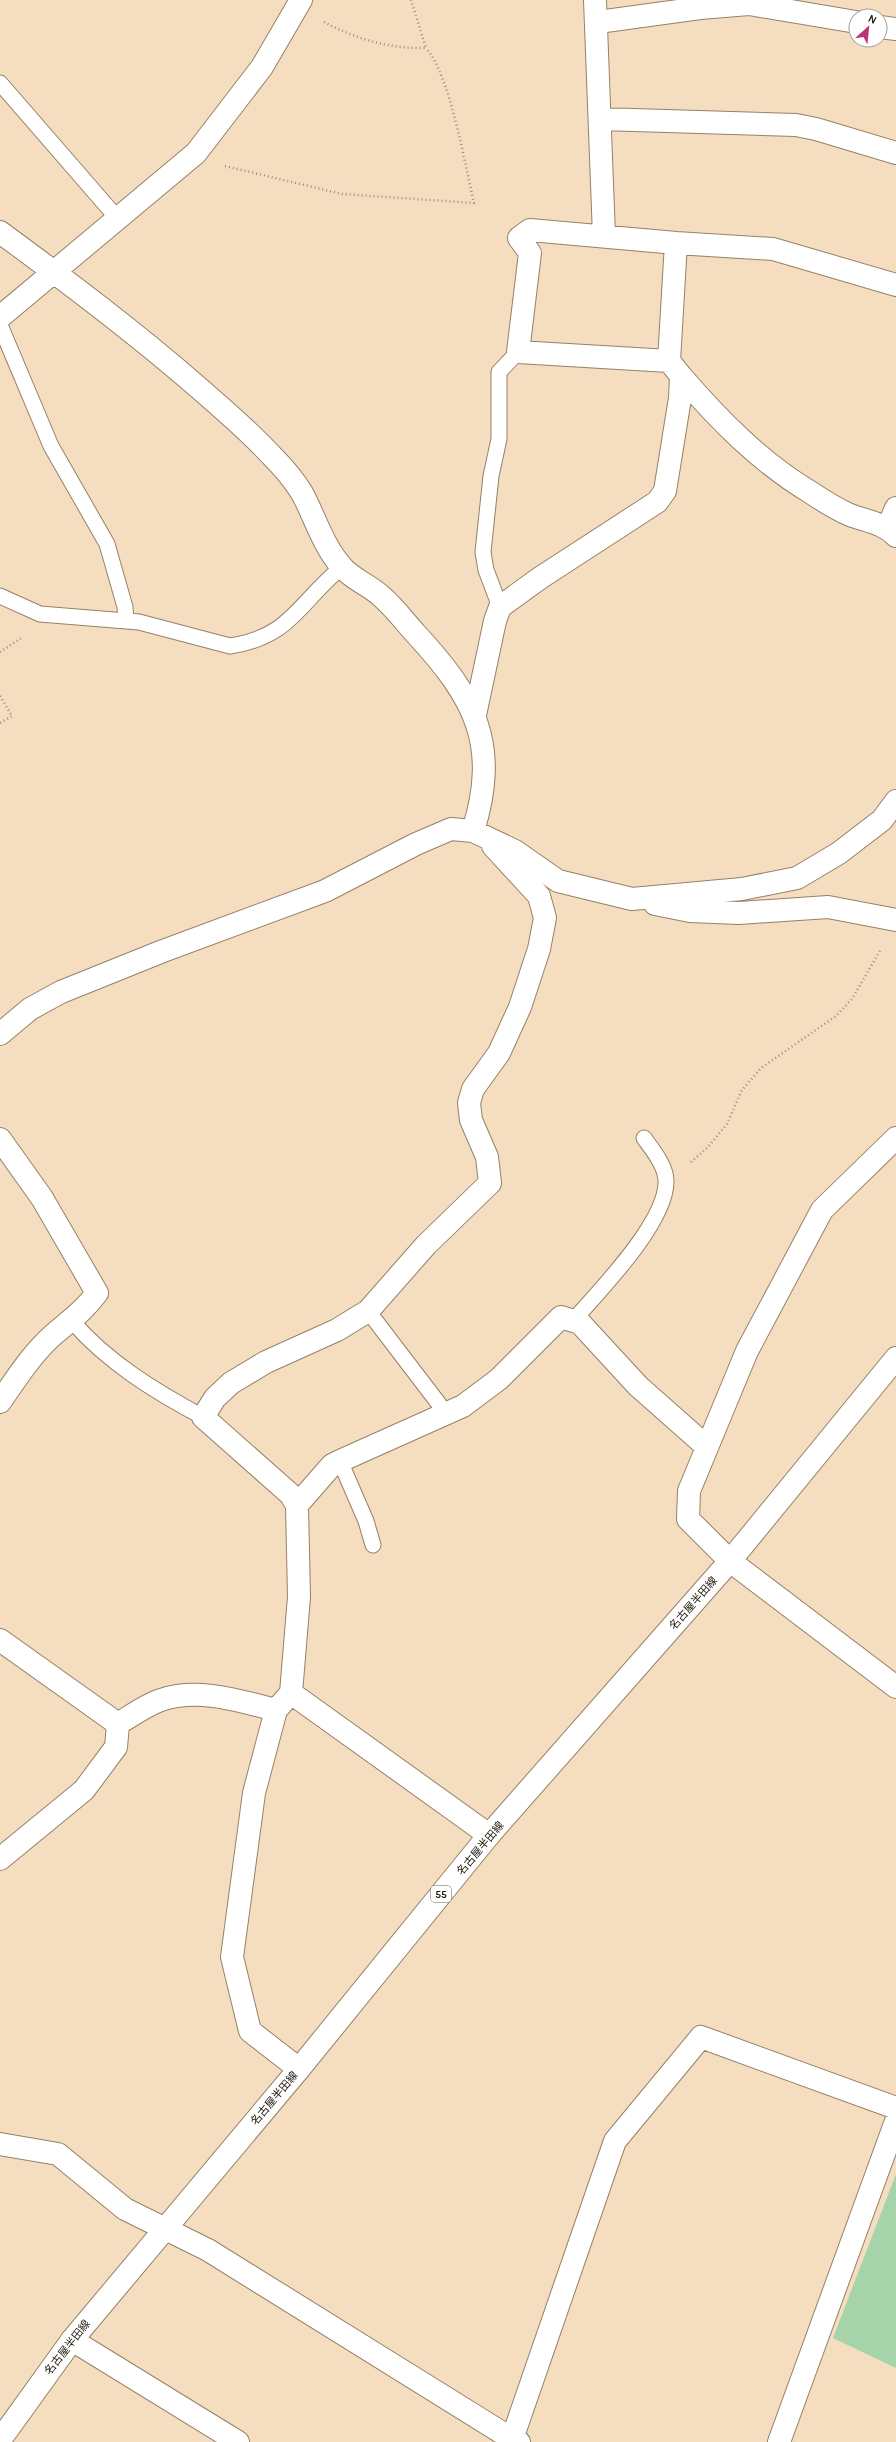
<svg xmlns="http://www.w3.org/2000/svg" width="896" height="2442" viewBox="0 0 896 2442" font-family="Karla,'Noto Sans JP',sans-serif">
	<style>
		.green { fill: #a5d3aa }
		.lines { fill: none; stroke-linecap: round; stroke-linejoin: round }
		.service-casing { stroke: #968166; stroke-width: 17 }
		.minor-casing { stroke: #968166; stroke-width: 24 }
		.tertiary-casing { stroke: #968166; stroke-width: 24 }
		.primary-casing { stroke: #968166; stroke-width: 24 }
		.path { stroke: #9f8d78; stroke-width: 2.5; stroke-dasharray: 1 3; stroke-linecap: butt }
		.service { stroke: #fff; stroke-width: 15 }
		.minor { stroke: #fff; stroke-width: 22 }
		.tertiary { stroke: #fff; stroke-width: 22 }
		.primary { stroke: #fff; stroke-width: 22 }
		.labels { text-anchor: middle; stroke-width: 4; stroke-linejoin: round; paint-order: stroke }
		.shield { fill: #fff; stroke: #645e57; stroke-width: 1 }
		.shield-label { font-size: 10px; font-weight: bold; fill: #22190f }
		.street-label { font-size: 11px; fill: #22190f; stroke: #fff }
	</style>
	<rect width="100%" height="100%" fill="#f5ddc0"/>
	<path class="green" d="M896 2174V2368L833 2338Z"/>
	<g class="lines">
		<g class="service-casing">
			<path id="service" d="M0 83 118 219
				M0 325 51 446 107 544 125 607 126 621
				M0 596 40 614 139 622 230 646C291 637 299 602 342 567
				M500 607 486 570 483 552 491 476 499 439V372L518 352
				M368 1311 439 1404 443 1414
				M72 1321C107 1362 156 1392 203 1417
				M573 1321C600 1290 667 1222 666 1181 666 1166 652 1149 644 1138
				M340 1461 366 1521 373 1545"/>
		</g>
		<g class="minor-casing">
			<path id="minor" d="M595 0 604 236
				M749 4 856 22
				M598 22 700 8 749 4 750 0
				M880 27 896 29
				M601 119 796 125 816 129 896 153
				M0 232C68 282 136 333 200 389 224 410 249 431 271 455 282 466 294 480 302 493 315 517 323 546 342 567 352 579 369 585 381 596 394 607 405 622 416 634 475 698 500 744 473 831
				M0 317 196 153 262 67 301 0
				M669 361 518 352 530 253 519 238 530 230 676 243 773 249 896 285
				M681 376C718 419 760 462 810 492 822 500 836 509 850 515 866 521 884 523 896 536
				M888 527 896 508
				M475 715 495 621 500 607 540 578 657 502 665 491 680 398 681 376 669 361 676 243
				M655 904 690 911 739 913 828 907 896 920
				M0 1034 30 1009 61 992 163 951 325 891 416 844 451 829 473 831 515 851 558 881 632 899 742 889 797 878 839 853 882 820 896 801
				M0 1139 42 1198 97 1293C83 1312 69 1321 52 1336 31 1355 16 1379 0 1402
				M297 1505 290 1494 203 1417 215 1398 231 1383 266 1362 337 1330 368 1311 426 1245 490 1183 487 1157 471 1120 469 1103 473 1089 499 1053 520 1007 539 949 545 918 539 896 493 846
				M730 1561 688 1519 689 1491 747 1351 822 1210 896 1138
				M0 1640 118 1724C131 1716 146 1705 161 1700 197 1687 240 1701 276 1710
				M291 1693 276 1710 254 1793 232 1957 250 2031 299 2069
				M489 1835 291 1693 299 1597 297 1505 332 1465 340 1461 463 1406 499 1379 561 1317 580 1323 638 1386 707 1447
				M0 1859 84 1790 116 1747 118 1724
				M0 2144 58 2154 125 2209 208 2250 512 2439 519 2442
				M72 2340 238 2442
				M511 2442 615 2141 701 2037 896 2108
				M779 2442 896 2121"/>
		</g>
		<g class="tertiary-casing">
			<path id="tertiary" d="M730 1561 896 1687"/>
		</g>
		<g class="primary-casing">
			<path id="primary" d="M0 2440 72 2340 299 2069 489 1835 730 1561 896 1358"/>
		</g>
		<path class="path" d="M324 22C356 39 390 49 426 48L411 0
			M225 166 342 194 474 203C465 165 450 75 426 48
			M0 652 23 637
			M0 696 12 716 0 723
			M691 1162 708 1147 727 1124 742 1090 761 1068 836 1016 852 999 881 949"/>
		<use href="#service" class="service"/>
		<use href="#minor" class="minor"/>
		<use href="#tertiary" class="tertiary"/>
		<use href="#primary" class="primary"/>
	</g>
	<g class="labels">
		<rect class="shield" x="431" y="1886" width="20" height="16" rx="3"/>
		<g class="shield-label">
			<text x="441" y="1898">55</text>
		</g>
		<g class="street-label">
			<text transform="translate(693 1603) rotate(-49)" y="4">名古屋半田線</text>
			<text transform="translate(480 1848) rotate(-50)" y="4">名古屋半田線</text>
			<text transform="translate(274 2098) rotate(-50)" y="4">名古屋半田線</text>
			<text transform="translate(67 2347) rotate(-52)" y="4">名古屋半田線</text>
		</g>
	</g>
	<g transform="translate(868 28) rotate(27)"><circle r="19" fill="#ffffff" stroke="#a7a39f"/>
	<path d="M0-3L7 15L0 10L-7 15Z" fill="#bb3576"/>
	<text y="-6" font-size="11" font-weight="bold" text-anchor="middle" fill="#22190f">N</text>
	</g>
</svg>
